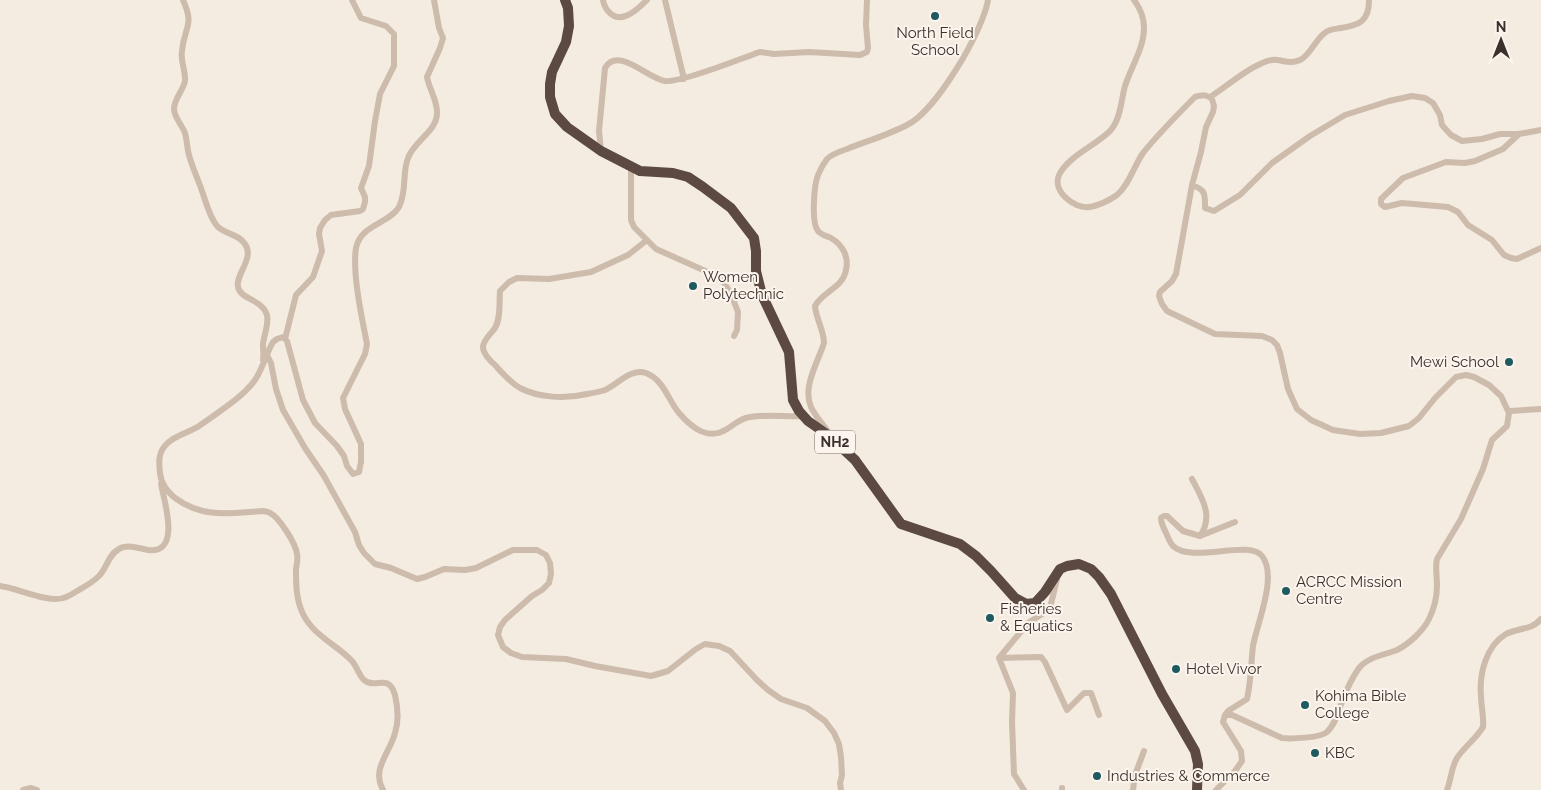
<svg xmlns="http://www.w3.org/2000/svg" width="1541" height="790" viewBox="0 0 1541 790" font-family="Raleway,sans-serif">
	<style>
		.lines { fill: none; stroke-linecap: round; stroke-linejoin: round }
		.minor { stroke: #cdbbac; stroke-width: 6 }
		.highway { stroke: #5c4a42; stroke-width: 10 }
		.poi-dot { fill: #1f5a5e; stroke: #fbf5ee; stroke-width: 2 }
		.labels { text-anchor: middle; stroke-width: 4; stroke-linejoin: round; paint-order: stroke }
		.shield { fill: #fbf5ee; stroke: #756b66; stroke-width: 1 }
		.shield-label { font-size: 14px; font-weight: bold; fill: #3b302b }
		.poi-label { font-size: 15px; fill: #3b302b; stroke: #fbf5ee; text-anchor: start }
	</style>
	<rect width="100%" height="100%" fill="#f4ebe1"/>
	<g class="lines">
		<path class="minor" d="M183 0C195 26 184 27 182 51 180 61 186 71 185 81 183 91 174 99 174 109 174 117 182 125 185 133 187 140 187 148 189 155 192 167 198 179 202 191 206 202 209 216 217 226 224 234 239 234 245 244 255 258 235 275 238 287 241 300 262 299 267 315 269 324 264 335 263 344 263 350 264 355 263 360
			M603 0C604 6 606 10 611 14 623 24 639 8 647 0
			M665 0 684 79
			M1134 0C1140 8 1144 18 1144 28 1144 48 1131 67 1125 86 1121 100 1121 120 1109 132 1094 146 1071 155 1060 173 1050 190 1074 209 1089 207 1098 206 1110 200 1117 195 1129 185 1134 166 1143 153 1159 133 1177 115 1195 97 1202 95 1206 94 1212 99L1214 106 1213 112 1206 127 1201 152 1192 185C1206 190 1205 194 1205 208L1214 211 1240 195 1272 163 1310 136 1345 115 1389 101 1412 96 1425 98 1433 103 1440 115 1442 125 1451 135 1462 141 1482 139 1500 134H1519L1541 130
			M1210 97C1226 87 1241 73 1258 65 1264 62 1270 59 1277 60 1285 61 1291 64 1300 60 1311 55 1315 39 1326 32 1330 29 1336 29 1341 28 1360 25 1369 21 1369 0
			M1519 134 1503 149 1475 161 1465 163 1446 162 1403 178 1381 199V204L1385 207 1402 203 1448 207 1458 212 1468 225 1492 240 1504 255 1511 258 1517 259 1541 248
			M601 151 599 131 605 68C618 46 647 78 665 81 679 83 730 63 746 57 751 56 755 53 760 52L774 54 809 52 860 55 867 52 868 48 866 25 867 0
			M631 167V220L634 227 656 249 710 273 719 278 725 284 731 294 738 312 737 330 734 336
			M1192 185 1176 274 1172 281 1160 292 1159 296 1162 304 1167 311 1215 334 1262 336 1272 340 1277 345 1280 353 1288 389 1297 409 1311 420 1333 430 1360 434 1381 433 1409 426 1419 418 1435 398 1456 377 1466 375 1474 377 1489 385 1501 396 1509 413 1507 426 1492 440 1483 469 1461 519 1437 559C1435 567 1437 576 1437 585 1437 596 1434 609 1429 619 1423 631 1409 644 1397 650 1384 655 1368 657 1359 668 1352 678 1346 691 1342 702 1338 712 1335 725 1327 732 1321 738 1290 739 1282 738L1232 715H1225L1223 722 1241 751 1242 761 1235 771 1216 790
			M647 240 628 255 591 272 549 279 517 278 509 282 500 291C499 303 501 318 495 328 491 334 483 340 483 347 483 353 490 361 495 365 502 373 511 383 520 388 539 398 566 399 587 394 593 393 599 392 605 390 618 384 631 368 646 373 664 380 668 400 679 413 692 428 708 441 727 429 735 424 741 418 750 417 768 414 786 417 803 416
			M285 339 296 295 313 277 322 251 319 234 320 228 325 220 331 215 360 211 363 209 365 202V197L361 188 369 166 375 121 380 94 394 66V34L386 26 361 18 352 0
			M267 355 271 363 276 389 283 410 305 448 324 476 355 532 359 545 364 553 375 564 391 568 417 579 425 577 444 569 465 570 476 568 513 550H537L546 555 550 563 551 574 549 583 542 590 532 596 505 620 500 627 498 635 503 647 511 653 522 657 566 659 595 666 651 676 668 671 696 649 705 644 719 646 730 651 757 680 768 690 781 699 807 708 825 721 834 733 839 744 841 757 842 775 840 783 841 790
			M1509 413 1510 411 1541 409
			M829 433C823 424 815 416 811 407 802 387 818 362 824 343 824 330 816 319 815 306 822 292 843 288 846 270 849 257 843 245 831 238 827 236 821 235 818 231 811 223 814 185 818 175 820 170 824 163 827 159 832 154 841 151 847 149 867 141 888 135 907 125 936 111 983 31 988 0
			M1192 479C1202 498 1214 516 1200 536
			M0 586C17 588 48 603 63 598 68 597 72 594 77 591 84 587 92 583 99 576 107 568 108 555 119 549 127 544 139 548 148 550 182 554 164 501 161 484
			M999 658 1041 657 1045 662 1067 710 1084 693H1091L1099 715
			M1225 715 1228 711 1247 699C1251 682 1251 663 1253 646 1257 623 1278 576 1262 556 1249 539 1192 564 1173 546 1170 543 1168 537 1166 533 1164 528 1161 524 1161 518L1164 516H1167L1183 531 1200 536 1235 522
			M1062 788V790
			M23 790 31 788 37 790
			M383 790C371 769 390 753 395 733 399 721 398 708 395 695 388 672 375 690 364 680 359 675 357 667 352 661 337 645 313 635 303 614 296 599 296 585 296 569 297 564 298 558 297 554 296 544 279 517 270 513 269 512 264 511 263 511 230 513 204 519 175 498 167 491 161 484 160 473 159 464 158 455 164 447 172 436 188 433 199 426 217 413 242 398 255 380 263 368 266 354 273 342L277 339 283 337 287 341 303 400 315 423 337 446 344 456 347 466 353 474 359 472 361 462V444L345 409 343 398 365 354 367 344C362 319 352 273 356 248 361 224 389 224 399 207 407 192 402 173 408 158 414 141 436 132 437 114 438 101 429 89 427 77L440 48 443 38 439 28 434 0
			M1024 790 1014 774 1012 722 1013 693 999 658 1028 623 1047 611 1050 608 1057 579
			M1133 790 1135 775 1144 751
			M1447 790C1451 780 1451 768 1457 758 1464 747 1476 739 1483 727 1484 716 1481 706 1481 696 1479 674 1486 646 1506 634 1518 628 1532 630 1541 619"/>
		<path class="highway" d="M565 0 568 8 569 26 566 42 552 72 550 84V97L555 114 567 127 601 151 640 171 673 173 688 177 703 187 731 208 754 238 756 251V271L762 295 789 352 793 400 799 411 808 421 828 435 855 460 901 524 960 544 976 556 991 571 1015 598 1026 604 1035 603 1045 592 1060 569 1067 566 1079 564 1091 569 1099 577 1111 594 1162 694 1195 751 1198 764 1197 790"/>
	</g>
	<g class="poi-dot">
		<circle cx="935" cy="16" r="5"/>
		<circle cx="693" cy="286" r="5"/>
		<circle cx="1509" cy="362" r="5"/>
		<circle cx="1286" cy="591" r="5"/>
		<circle cx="990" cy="618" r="5"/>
		<circle cx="1176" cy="669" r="5"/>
		<circle cx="1305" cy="705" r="5"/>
		<circle cx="1315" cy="753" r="5"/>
		<circle cx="1097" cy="776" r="5"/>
	</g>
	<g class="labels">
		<rect class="shield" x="815" y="430.5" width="40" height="23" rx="4"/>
		<g class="shield-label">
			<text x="835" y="447">NH2</text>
		</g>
		<g class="poi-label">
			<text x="935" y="38" text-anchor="middle">North Field<tspan x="935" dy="17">School</tspan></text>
			<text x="703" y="282">Women<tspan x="703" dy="17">Polytechnic</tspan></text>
			<text x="1499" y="367" text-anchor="end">Mewi School</text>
			<text x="1296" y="587">ACRCC Mission<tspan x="1296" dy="17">Centre</tspan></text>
			<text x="1000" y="614">Fisheries<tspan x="1000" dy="17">&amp; Equatics</tspan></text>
			<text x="1186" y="674">Hotel Vivor</text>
			<text x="1315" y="701">Kohima Bible<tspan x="1315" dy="17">College</tspan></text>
			<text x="1325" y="758">KBC</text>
			<text x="1107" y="781">Industries &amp; Commerce</text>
		</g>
	</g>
	<g transform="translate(1501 40)" stroke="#fbf5ee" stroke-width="4" paint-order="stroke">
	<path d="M0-4L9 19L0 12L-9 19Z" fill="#3b302b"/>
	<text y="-8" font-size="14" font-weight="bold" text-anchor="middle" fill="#3b302b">N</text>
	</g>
</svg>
